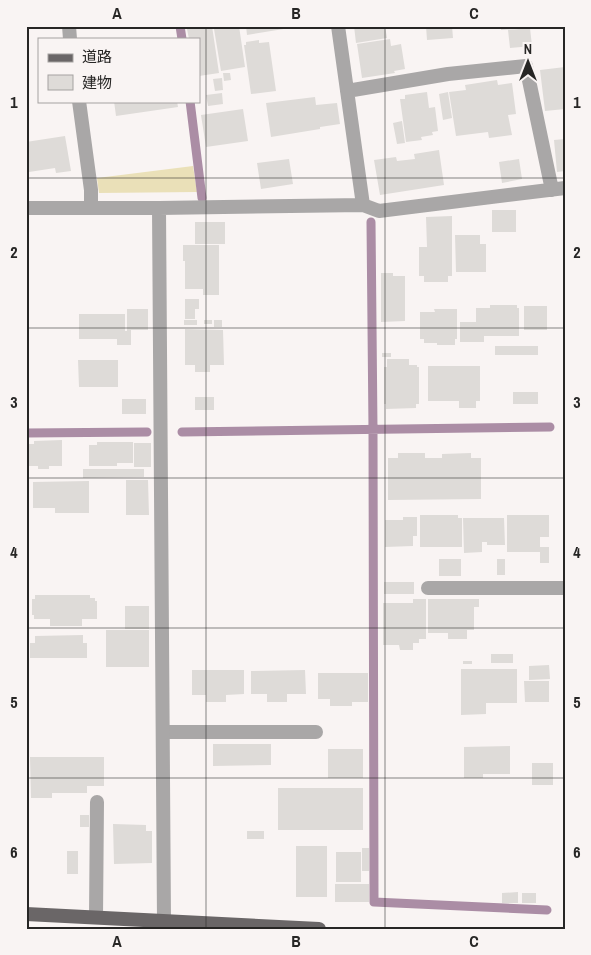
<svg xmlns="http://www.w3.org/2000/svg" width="591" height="955" viewBox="0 0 591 955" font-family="'Archivo Narrow','Noto Sans JP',sans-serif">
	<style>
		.green { fill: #eae0b8 }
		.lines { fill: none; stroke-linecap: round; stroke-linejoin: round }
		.stream { stroke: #ab8da5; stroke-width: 9 }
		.building { fill: #dedbd8 }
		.service { stroke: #a9a7a7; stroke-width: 14 }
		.minor { stroke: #a9a7a7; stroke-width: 14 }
		.primary { stroke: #6a6667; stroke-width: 14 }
		.grid { fill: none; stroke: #272625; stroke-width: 1; stroke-opacity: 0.55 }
		.neatline { fill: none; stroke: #272625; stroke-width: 2 }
		.grid-label { font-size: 16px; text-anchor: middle; font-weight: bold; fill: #272625 }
	</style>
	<rect width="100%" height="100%" fill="#f9f4f3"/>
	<path class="green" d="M193 166 197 192 99 193 97 178Z"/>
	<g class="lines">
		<path class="stream" d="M180 26 182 39
			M190 101 202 198
			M371 222 373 429 374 902 547 910
			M182 432 550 427
			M26 433 147 432"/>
	</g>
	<path class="building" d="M198 26H212L219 73 199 76V39H189L187 29 199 28Z
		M224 26H239L245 67 221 71 214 29 225 28Z
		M246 26H296V27L247 35Z
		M354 26H385L387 38 356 43Z
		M426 26H452L453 38 427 40Z
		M501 26H527V28L501 30Z
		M530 28 532 46 510 48 508 30Z
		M390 39 391 46 401 44 405 69 394 71 395 73 362 78 357 44Z
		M259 40V43L269 42 276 91 251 94 244 45H246V42Z
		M565 67V109L545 111 540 70Z
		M223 73H230L231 80 224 81Z
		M222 78 223 90 215 91 213 79Z
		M497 80 498 85 512 83 516 114 508 115 512 135 489 138 488 132 456 136 449 92 466 90 465 85Z
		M427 92 429 108 435 107 438 131 432 132 433 135 421 137 422 140 406 142 400 99H405V95Z
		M448 92 452 118 443 120 439 94Z
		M222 93 223 104 208 106 206 95Z
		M315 97 316 105 337 103 340 124 320 127V129L271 137 266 103Z
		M114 101H177L178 107 116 116Z
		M243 109 248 141 206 147 201 115Z
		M402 121 405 143 397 144 393 123Z
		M65 136 71 171 56 173 55 168 29 172 26 153V142Z
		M565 139V171L557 172 554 140Z
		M439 150 444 185 380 195 374 160 396 157 397 161 415 159 414 154Z
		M289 159 293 184 261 189 257 163Z
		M519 159 522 179 502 183 499 162Z
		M492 210H516V232H492Z
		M452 216V276H448V282H424V276H419V247H427L426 217Z
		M195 222H225V244H195Z
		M455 235H480V244H486V272H456Z
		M183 245H219V295H203V289H185V261H183Z
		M381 273H393V276H405V321L381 322Z
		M185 299H199V309H195V319H185Z
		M490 305H517V308H519V336H484V342H460V322H476V308H490Z
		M524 306H547V330H524Z
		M127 309H148V330H131V345H117V339H79V314H125V331H127Z
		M434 309H457V339H455V345H437V343H424V339H420V312H435Z
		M184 320H197V325H184Z
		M204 320H212V324H204Z
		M214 320H222V327H214Z
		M185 329 223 330 224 365H210V372H195V365H185Z
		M495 346H538V355H495Z
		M382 353H391V357H382Z
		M387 359H409V365H417V367H419V404H416V408L386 409V404H384V367H387Z
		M78 360H118V387H79Z
		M428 366H480V401H476V408H459V401H428Z
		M513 392H538V404H513Z
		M195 397H214V410H195Z
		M122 399H146V414H122Z
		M62 440V466H49V469H38V466H26V444H34V441Z
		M97 442H133V463H117V466H89V445H97Z
		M134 443H151V467H134Z
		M398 453H425V458H442V454L471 453V458H481V499L388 500V458H398Z
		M83 469H144V477L83 478Z
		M126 480H148L149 515H126Z
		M89 481V513H55V508H33V482Z
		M420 515H458V518H462V547H420Z
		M507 515H549V537H540V552H507Z
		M403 517H417V536H413V546L385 547V520H403Z
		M463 518H504L505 545H487V542H482V552L464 553Z
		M540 547H549V563H540Z
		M439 559H461V576H439Z
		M497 559H505V575H497Z
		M384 582H414V594H384Z
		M35 595H90V598H95V601H97V619H82V626H50V619H34V615H32V599H35Z
		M413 599H426V639H419V643H413V650H400L399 645H383V603H413Z
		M428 599H479V607H474V630H467V639H448V633H428Z
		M125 606H149V629H125Z
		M106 630H149V667H106Z
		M83 635V643H87V658H30V643H35V636Z
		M491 654H513V663H491Z
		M463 661H472V664H463Z
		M549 665 550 679 529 680V666Z
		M461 669H517V703H486V714L461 715Z
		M192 670H244V694L226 695V702H206V695H192Z
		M305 670 306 694H287V702H267V694H251V671Z
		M318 673H368V702H352V706H330V699H318Z
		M524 681H549V702H525Z
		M213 744H271V765L213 766Z
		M510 746V774H483V778H464V747Z
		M328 749H363V778H328Z
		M30 757H104V786H87V793H52V798H31Z
		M532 763H553V785H532Z
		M278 788H363V830H278Z
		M80 815H89V827H80Z
		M113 824 146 825V831H152V863L114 864Z
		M247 831H264V839H247Z
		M296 846H327V897H296Z
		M362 848H369V871H362Z
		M67 851H78V874H67Z
		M336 852H361V882H336Z
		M335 884H369V902H335Z
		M518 892V903H502V893Z
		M522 893H536V903H522Z"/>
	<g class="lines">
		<path class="service" d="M428 588H565
			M163 732H316
			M96 917 97 802"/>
		<path class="minor" d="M69 26 70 39
			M338 26 363 205
			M347 91 448 74 526 66 552 190
			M79 101 91 190V208
			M26 208H159L363 205 379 211 565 188
			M159 208 164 921"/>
		<path class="primary" d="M26 914 319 929"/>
	</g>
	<path class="grid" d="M206 26V929M385 26V929M26 178H565M26 328H565M26 478H565M26 628H565M26 778H565"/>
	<rect width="591" height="955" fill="none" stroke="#f9f4f3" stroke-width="55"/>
	<rect x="38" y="38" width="162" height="65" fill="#f9f4f3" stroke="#a5a2a1"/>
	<rect x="48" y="54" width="25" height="8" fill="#6a6667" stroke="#a5a2a1"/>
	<text x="82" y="62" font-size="15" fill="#272625">道路</text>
	<rect x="48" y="75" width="25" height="15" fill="#dedbd8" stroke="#a5a2a1"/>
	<text x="82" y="88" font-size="15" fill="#272625">建物</text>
	<g transform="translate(528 62)" stroke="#f9f4f3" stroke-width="4" paint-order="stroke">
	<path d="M0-4L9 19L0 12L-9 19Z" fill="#272625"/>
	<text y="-8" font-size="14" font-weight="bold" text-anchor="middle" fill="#272625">N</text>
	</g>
	<rect x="28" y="28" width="536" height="900" class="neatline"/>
	<g class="grid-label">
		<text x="117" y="19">A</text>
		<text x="296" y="19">B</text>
		<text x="474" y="19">C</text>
		<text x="14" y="108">1</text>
		<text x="577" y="108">1</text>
		<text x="14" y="258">2</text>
		<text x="577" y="258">2</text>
		<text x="14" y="408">3</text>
		<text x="577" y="408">3</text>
		<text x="14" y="558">4</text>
		<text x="577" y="558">4</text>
		<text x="14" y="708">5</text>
		<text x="577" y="708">5</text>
		<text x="14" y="858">6</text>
		<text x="577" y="858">6</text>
		<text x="117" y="947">A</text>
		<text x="296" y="947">B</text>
		<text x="474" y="947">C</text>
	</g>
</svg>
